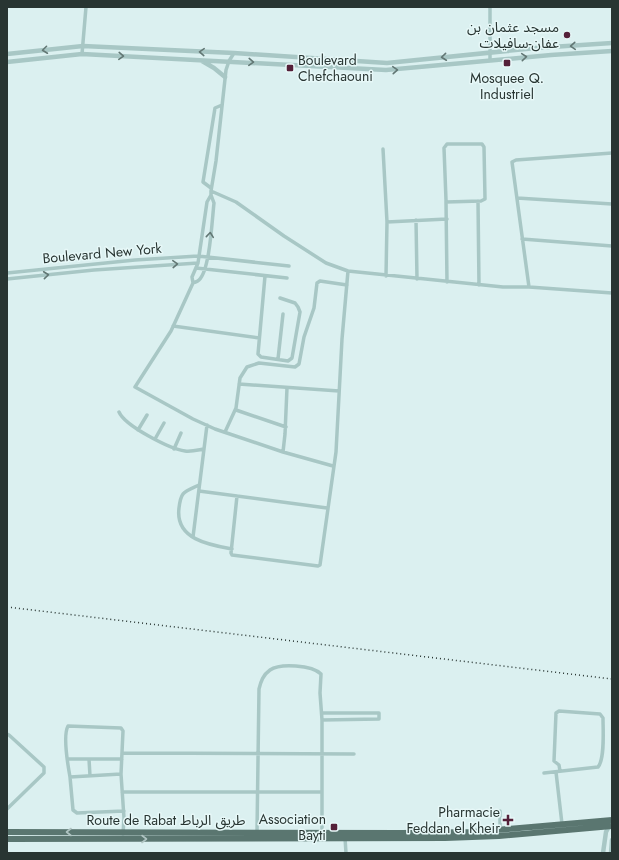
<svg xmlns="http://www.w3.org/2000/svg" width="619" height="860" viewBox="0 0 619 860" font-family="Jost,'Noto Sans Arabic',sans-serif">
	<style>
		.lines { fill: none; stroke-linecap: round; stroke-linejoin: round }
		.minor { stroke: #a8c7c5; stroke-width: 3.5 }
		.tertiary { stroke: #a8c7c5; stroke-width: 4.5 }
		.primary { stroke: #5a7670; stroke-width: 6 }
		.rail { stroke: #283532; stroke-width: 1.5; stroke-dasharray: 1 3; stroke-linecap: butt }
		.oneway { stroke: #627774 }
		.oneway2 { stroke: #afc4c2 }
		.poi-dot { fill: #542039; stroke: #e7f8f8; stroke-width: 1.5 }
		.labels { text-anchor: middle; stroke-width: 3; stroke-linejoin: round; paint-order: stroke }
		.poi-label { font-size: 14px; fill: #283532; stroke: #e7f8f8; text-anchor: end }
		.street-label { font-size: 14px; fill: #283532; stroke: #e7f8f8 }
	</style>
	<rect width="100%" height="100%" fill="#dbf0f0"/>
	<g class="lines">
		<path class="minor" d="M490 7V60
			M82 54 86 7
			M383 149 387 222 386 276
			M211 188 203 182 215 108 222 105
			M211 191 236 202 284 236 326 263 348 271 503 287H529L612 293
			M211 195 207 202 198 263 192 277 193 283 171 331 135 387 193 419 215 429 283 452 333 466
			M517 198 612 204
			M478 201 479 285
			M446 202 481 201 485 199 484 147 482 144H447L444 148 446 200V202L447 282
			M416 220 417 279
			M387 222 447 219
			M522 239 612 246
			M196 268 287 278
			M7 273 135 260 198 256 289 266
			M265 276 258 354 261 357 288 361 292 358 300 312 298 307 295 303 280 298
			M7 279 94 270 198 263
			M193 283C195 282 197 282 199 280 210 270 212 220 214 203L211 195V191L216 161 226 70 229 61 234 53
			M529 287 512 162 516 160 612 153
			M173 326 259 338
			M278 359 283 314
			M239 384 339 391
			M236 410 286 427
			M119 412C125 426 170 449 185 451 191 452 198 450 204 449
			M138 430 147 415
			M225 432 236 408 240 378 247 367 259 363 295 367 299 364 304 337 314 308 317 283 320 281 347 285
			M155 439 164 423
			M174 449 181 433
			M283 452 285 434 287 388
			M199 485C184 492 181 491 179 508 175 539 209 545 232 549
			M199 491 327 508
			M237 496 231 553 232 555 318 566 320 565 336 452 342 339 348 271
			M193 537 207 425
			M322 713H379V719L322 720
			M7 734 9 735 44 767V773L7 809
			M122 753 354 754
			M67 759H122
			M89 759 90 776
			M556 772 562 824
			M544 773 598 767C605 759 603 730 603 718L600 714 559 711 556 713 554 761 559 765 560 771
			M121 774 70 777 73 810 77 813 124 811
			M70 777C68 766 63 735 68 726L121 728 123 731 121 774 124 818 123 834
			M122 792H321
			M500 830V811
			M257 832 259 689C261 681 263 675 270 670 280 663 312 665 321 674L320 693 322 720V832
			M345 838 346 853"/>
		<path class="tertiary" d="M7 54 83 46 234 53 387 63 536 48 612 43
			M202 61 214 68 225 77
			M7 62 82 54 386 70 551 55 612 51
			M603 853 606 832 610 824
			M611 853 612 840"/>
		<path class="primary" d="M7 832 402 833 473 832 612 820
			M7 839 445 838 499 836 612 826"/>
		<path class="rail" d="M7 607 612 679"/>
	</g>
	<defs><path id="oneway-chevron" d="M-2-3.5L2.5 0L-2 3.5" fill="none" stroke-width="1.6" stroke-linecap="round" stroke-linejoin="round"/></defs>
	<g class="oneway">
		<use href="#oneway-chevron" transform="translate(573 46) rotate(176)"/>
		<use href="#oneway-chevron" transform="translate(45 50) rotate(173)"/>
		<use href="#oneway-chevron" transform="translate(202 52) rotate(-177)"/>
		<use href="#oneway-chevron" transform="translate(121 56) rotate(3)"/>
		<use href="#oneway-chevron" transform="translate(444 57) rotate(174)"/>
		<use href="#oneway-chevron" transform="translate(524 57) rotate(-5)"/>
		<use href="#oneway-chevron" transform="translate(251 62) rotate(3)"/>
		<use href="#oneway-chevron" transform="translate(395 70) rotate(-4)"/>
		<use href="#oneway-chevron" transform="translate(210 235) rotate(-84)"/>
		<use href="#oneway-chevron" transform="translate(175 264) rotate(-3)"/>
		<use href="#oneway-chevron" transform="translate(46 275) rotate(-6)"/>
	</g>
	<g class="oneway2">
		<use href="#oneway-chevron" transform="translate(69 832) rotate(-180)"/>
		<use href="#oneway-chevron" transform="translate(144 839)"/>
	</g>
	<g class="poi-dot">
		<circle cx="567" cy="35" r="4"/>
		<rect x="503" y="59" width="8" height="8" rx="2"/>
		<rect x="286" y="64" width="8" height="8" rx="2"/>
		<path d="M506 814h4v4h4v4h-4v4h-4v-4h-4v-4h4z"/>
		<rect x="330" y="823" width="8" height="8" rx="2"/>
	</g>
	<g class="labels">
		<g class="poi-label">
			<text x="559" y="32">مسجد عثمان بن<tspan x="559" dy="16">عفان-سافيلات</tspan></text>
			<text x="298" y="65" text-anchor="start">Boulevard<tspan x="298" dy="16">Chefchaouni</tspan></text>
			<text x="507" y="83" text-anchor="middle">Mosquee Q.<tspan x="507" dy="16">Industriel</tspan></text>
			<text x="500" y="817">Pharmacie<tspan x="500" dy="16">Feddan el Kheir</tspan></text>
			<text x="326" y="824">Association<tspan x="326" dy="16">Bayti</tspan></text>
		</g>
		<g class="street-label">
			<text transform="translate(102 253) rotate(-5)" y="5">Boulevard New York</text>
			<text x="166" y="825">Route de Rabat طريق الرباط</text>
		</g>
	</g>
	<rect width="619" height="860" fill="none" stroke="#283532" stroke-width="16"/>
</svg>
